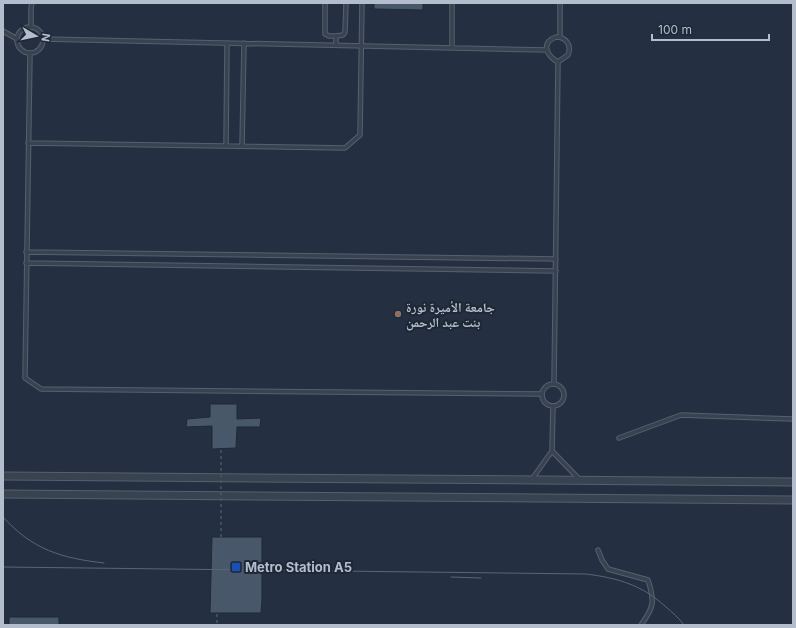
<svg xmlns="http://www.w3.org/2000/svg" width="796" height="628" viewBox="0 0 796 628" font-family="Inter,'Noto Naskh Arabic',sans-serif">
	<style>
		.building { fill: #49576a; stroke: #1f2937 }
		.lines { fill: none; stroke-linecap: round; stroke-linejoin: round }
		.service-casing { stroke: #56606e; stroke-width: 5.5 }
		.minor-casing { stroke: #56606e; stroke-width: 9 }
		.path { stroke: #445b5e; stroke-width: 1.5; stroke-dasharray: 3 3; stroke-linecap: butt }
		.service { stroke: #384250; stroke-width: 3.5 }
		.minor { stroke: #384250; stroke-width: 7 }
		.tram { stroke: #5a6677; stroke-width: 1 }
		.path-bridge { stroke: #445b5e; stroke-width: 1.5; stroke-dasharray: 3 3; stroke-linecap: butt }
		.education-dot { fill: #8d6e63; stroke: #1d2735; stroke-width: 1.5 }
		.transit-dot { fill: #1a4fb4; stroke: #1d2735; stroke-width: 1.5 }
		.labels { text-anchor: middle; stroke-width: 4; stroke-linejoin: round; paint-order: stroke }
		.poi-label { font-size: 13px; font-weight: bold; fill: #b4bdcb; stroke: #1d2735; text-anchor: start }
	</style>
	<rect width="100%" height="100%" fill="#243041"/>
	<path class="building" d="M374 3H423V10L374 9Z
		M210 404H237V419L261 418 260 427H237L236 448 212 449V426L186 427 187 419 210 417Z
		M212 537H262V600L261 613H210Z
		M9 617H59V625H9Z"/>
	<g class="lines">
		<g class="service-casing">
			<path id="service" d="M325 3V34L329 36H336V45
				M452 3V48
				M31 27V8L32 3
				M17 40a13 13 0 1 1 26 0a13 13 0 1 1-26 0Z
				M3 31 17 39
				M336 36 343 35 345 32 346 3
				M556 37C566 37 572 45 568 55L558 62C547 56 540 43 556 37Z
				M560 37V3
				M43 39 547 50
				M30 53 25 378 41 389 541 394
				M28 143 345 148 360 135 362 3
				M226 146 227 43
				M242 146 244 43
				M26 252 556 259
				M26 263 556 271
				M542 395a11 11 0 1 1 22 0a11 11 0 1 1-22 0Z
				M554 384 558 62
				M619 438 681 415 793 419
				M552 451 553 406
				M532 479 552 451 580 480
				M598 550 602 560 608 569 648 580C655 602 654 607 641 625"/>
		</g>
		<g class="minor-casing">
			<path id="minor" d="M3 476 793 482
				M3 494 793 500"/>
		</g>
		<path class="path" d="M217 614V625"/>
		<use href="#service" class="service"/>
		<use href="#minor" class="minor"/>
		<path class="tram" d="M3 517C33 550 61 558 104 563
			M3 567 586 574C618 578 642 585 666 607 672 612 679 618 684 625
			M451 577 481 578"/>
		<path class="path-bridge" d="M221 537V448"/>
	</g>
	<circle class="education-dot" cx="398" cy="314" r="4"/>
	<rect class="transit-dot" x="231" y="562" width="10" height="10" rx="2"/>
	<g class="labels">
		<g class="poi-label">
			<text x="406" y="312">جامعة الأميرة نورة<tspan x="406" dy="15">بنت عبد الرحمن</tspan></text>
			<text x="245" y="572">Metro Station A5</text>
		</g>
	</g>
	<rect width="796" height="628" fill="none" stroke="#b4bdcb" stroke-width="8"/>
	<g transform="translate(36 36) rotate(99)" stroke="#1d2735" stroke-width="3" paint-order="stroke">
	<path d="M0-3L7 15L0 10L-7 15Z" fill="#b4bdcb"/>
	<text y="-6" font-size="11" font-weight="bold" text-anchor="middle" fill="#b4bdcb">N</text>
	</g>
	<path d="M652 34v6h117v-6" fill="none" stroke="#b4bdcb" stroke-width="2"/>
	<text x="658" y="34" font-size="12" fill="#b4bdcb" stroke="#1d2735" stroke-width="3" paint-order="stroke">100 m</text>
</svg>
